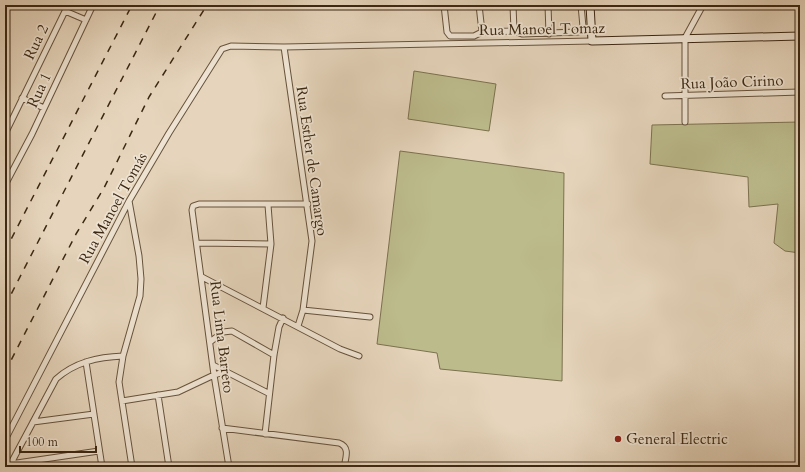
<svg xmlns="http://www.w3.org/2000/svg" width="805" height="472" viewBox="0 0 805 472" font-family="Cardo,serif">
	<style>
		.green { fill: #bcbb8c; stroke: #7c714f }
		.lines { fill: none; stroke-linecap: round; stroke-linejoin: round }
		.street-casing { stroke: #66523c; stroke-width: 7 }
		.secondary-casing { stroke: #3b2712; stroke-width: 9 }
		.street { stroke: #efe4d3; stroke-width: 5 }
		.secondary { stroke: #efe4d3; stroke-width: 7 }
		.rail { stroke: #3b2712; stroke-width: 1.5; stroke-dasharray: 7 7; stroke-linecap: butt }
		.poi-dot { fill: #8f2418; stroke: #efe4d3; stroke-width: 1.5 }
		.labels { text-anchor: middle; stroke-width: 3.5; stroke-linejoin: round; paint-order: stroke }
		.street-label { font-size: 15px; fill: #3b2712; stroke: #efe4d3 }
		.poi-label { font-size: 15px; fill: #3b2712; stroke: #efe4d3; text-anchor: start }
	</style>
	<rect width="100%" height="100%" fill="#e6d5bc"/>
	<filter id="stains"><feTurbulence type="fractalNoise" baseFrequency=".005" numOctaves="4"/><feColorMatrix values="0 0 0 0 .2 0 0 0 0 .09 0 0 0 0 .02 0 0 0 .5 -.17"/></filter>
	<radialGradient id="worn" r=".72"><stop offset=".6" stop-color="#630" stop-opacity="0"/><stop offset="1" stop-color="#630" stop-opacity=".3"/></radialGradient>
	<path class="green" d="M414 71 496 84 489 131 408 119Z
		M800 122V253L785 251 774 243 778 204 749 207 748 177 650 164 652 125Z
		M400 151 564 173 562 381 440 369 437 353 377 344Z"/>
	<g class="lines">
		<g class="street-casing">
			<path id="street" d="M444 5 447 32 450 36H474L482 32 514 31 522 34 578 32 583 27 581 5
				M479 5 482 32
				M513 5 514 31
				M548 5 549 34
				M65 11 86 20
				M284 47 312 241 303 310 298 326
				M665 96 800 92
				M22 98 44 108
				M685 122V38L703 5
				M5 134 68 5
				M5 185 32 134 93 5
				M129 201 139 256 141 279 140 296 123 356 119 382 132 467
				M197 243 271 244
				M202 277 340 349 359 356
				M263 308 271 244 268 205
				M303 310 370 317
				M210 342 223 332 232 331 274 355
				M86 362 102 467
				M213 365 268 393
				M158 395 169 467
				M122 401 178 392 214 375 224 372
				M33 422 94 414
				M222 428 339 443C350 447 346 457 344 467
				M265 434 274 355 279 327 283 318
				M5 440 129 201 169 133 222 49 231 46 284 47 592 41
				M10 464 99 451
				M9 467 56 379C75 362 98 357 123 356
				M229 467 214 375 192 210 193 206 199 204H308"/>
		</g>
		<g class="secondary-casing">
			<path id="secondary" d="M590 5 592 41 800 36"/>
		</g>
		<use href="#street" class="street"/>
		<use href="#secondary" class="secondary"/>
		<path class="rail" d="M5 251 132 5
			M5 306 160 5
			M5 372 76 234 104 188 149 97 207 5"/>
	</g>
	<circle class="poi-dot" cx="618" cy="439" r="4"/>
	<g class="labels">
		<g class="street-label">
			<text transform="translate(542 29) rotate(-1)" y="5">Rua Manoel Tomaz</text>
			<text transform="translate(36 42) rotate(-64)" y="5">Rua 2</text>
			<text transform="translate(732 82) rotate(-2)" y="5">Rua João Cirino</text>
			<text transform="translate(39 90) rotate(-65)" y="5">Rua 1</text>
			<text transform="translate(312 161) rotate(82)" y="5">Rua Esther de Camargo</text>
			<text transform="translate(113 208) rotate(-61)" y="5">Rua Manoel Tomás</text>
			<text transform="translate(222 337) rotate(83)" y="5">Rua Lima Barreto</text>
		</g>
		<g class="poi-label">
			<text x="626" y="444">General Electric</text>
		</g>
	</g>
	<rect width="805" height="472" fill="none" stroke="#e6d5bc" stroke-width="20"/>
	<rect x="6" y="6" width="793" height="460" fill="none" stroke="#3b2712" stroke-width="2"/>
	<rect x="10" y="10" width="785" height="452" fill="none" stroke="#3b2712"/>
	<path d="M20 446v6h76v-6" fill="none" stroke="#3b2712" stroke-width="2"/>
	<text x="26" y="446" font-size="12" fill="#3b2712" stroke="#efe4d3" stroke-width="3" paint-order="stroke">100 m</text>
	<rect width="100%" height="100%" filter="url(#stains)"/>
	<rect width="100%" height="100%" fill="url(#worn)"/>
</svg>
